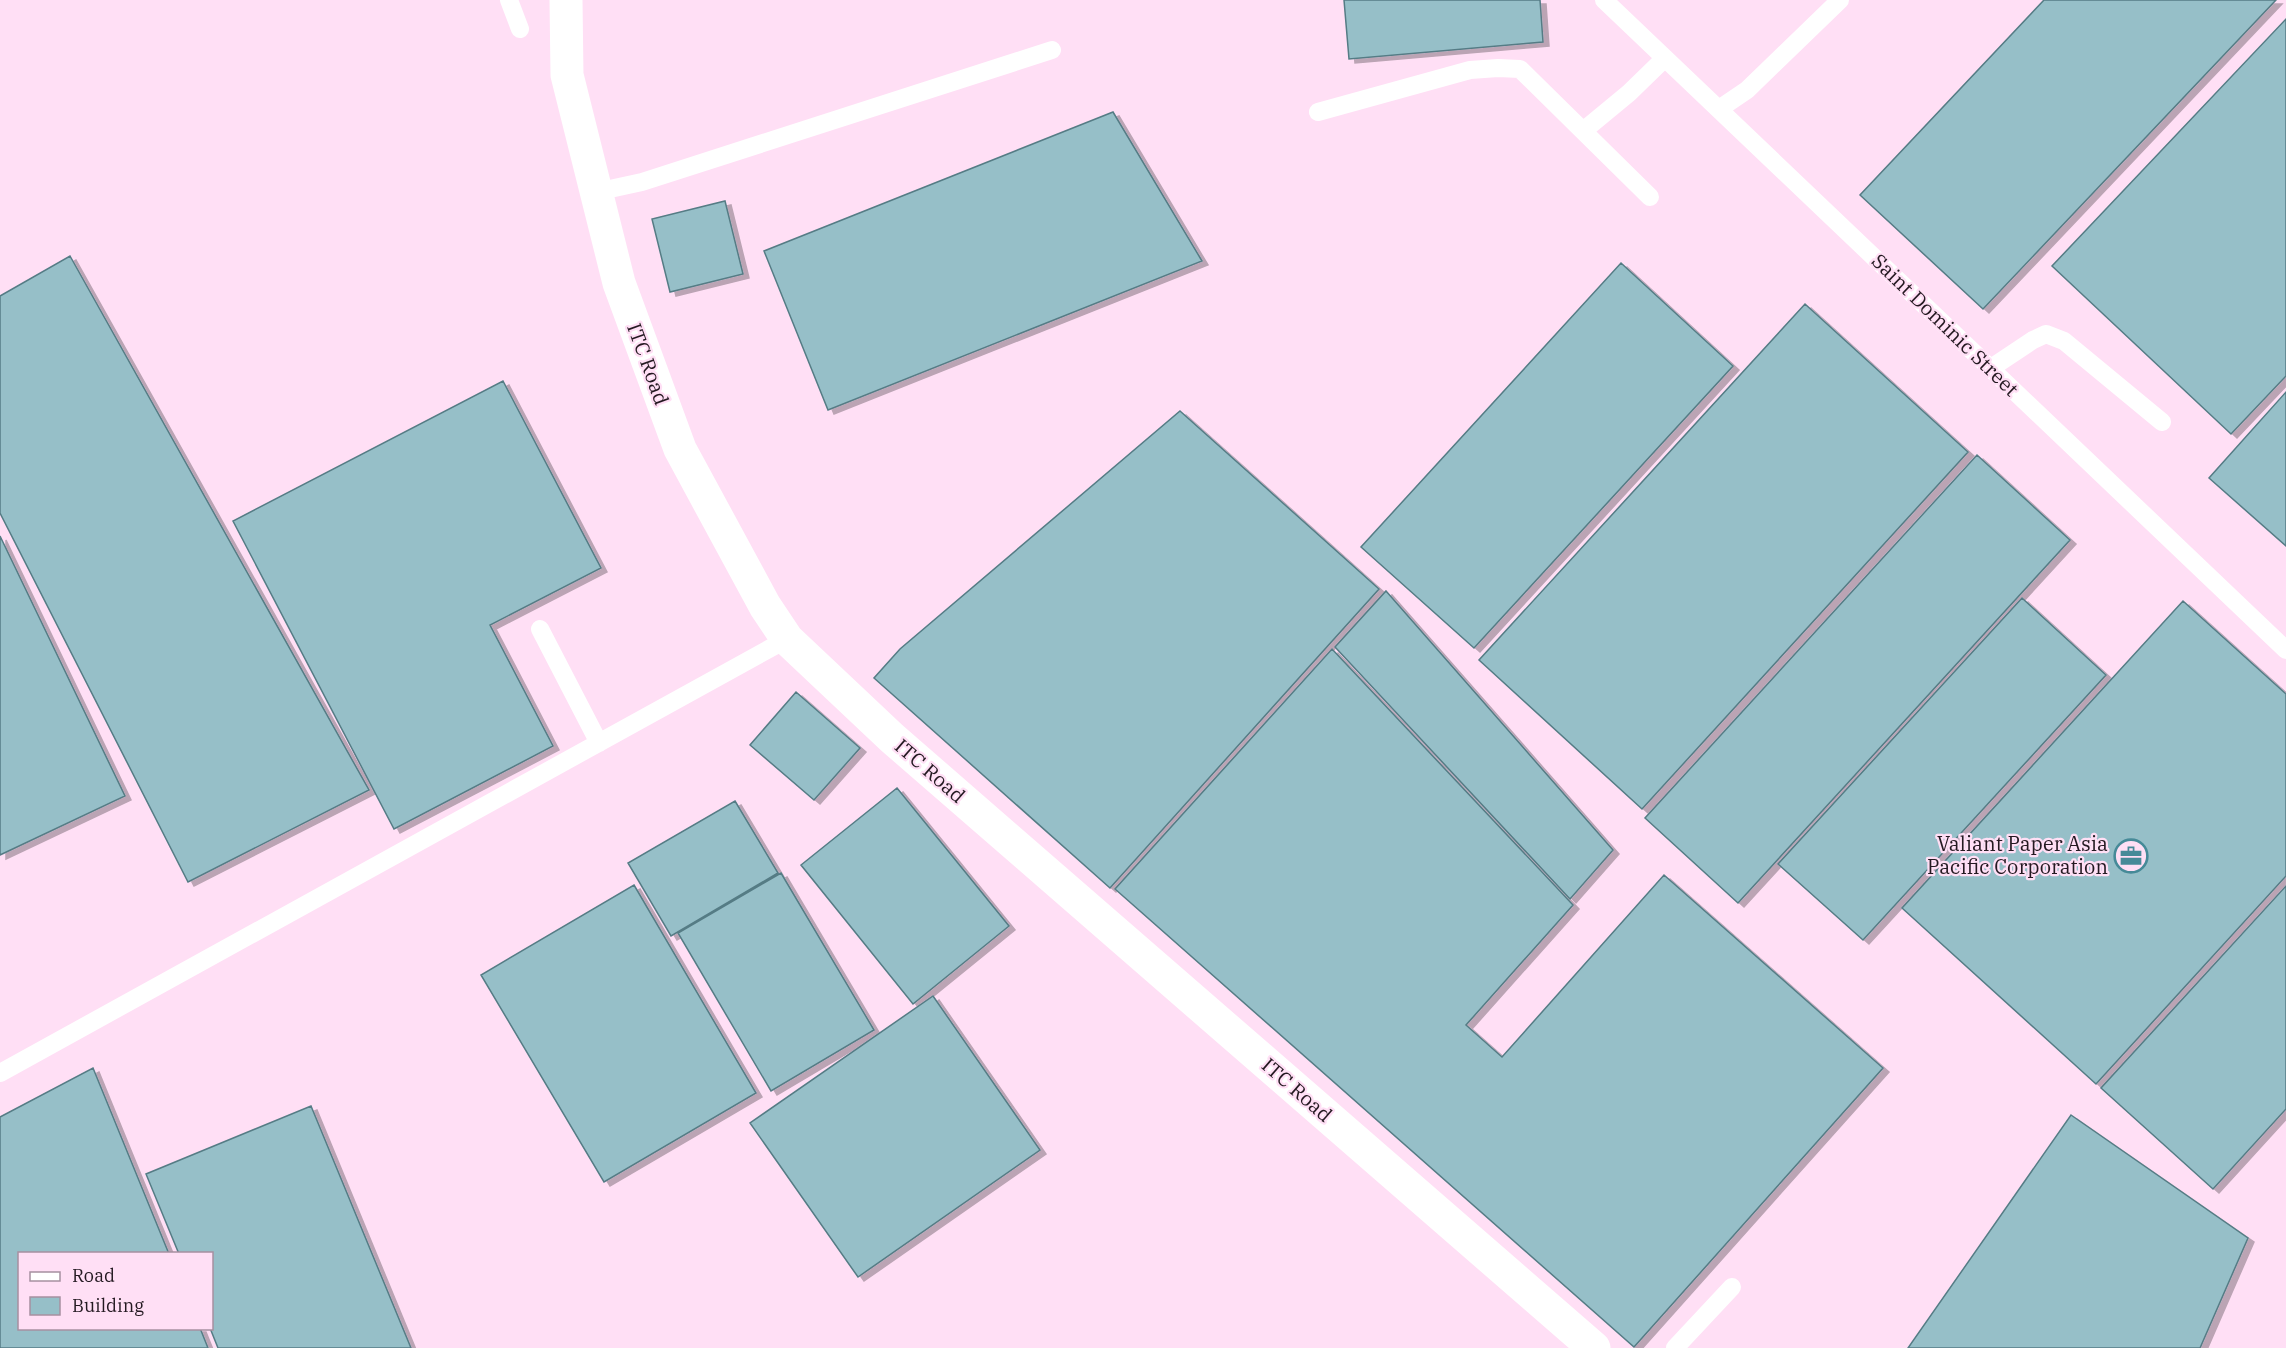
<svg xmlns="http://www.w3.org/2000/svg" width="2286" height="1348" viewBox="0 0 2286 1348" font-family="'IBM Plex Serif',serif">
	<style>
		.building { fill: #96bfc8; stroke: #557c85; stroke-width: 1.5; filter: url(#shadow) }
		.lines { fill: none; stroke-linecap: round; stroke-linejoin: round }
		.service { stroke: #fff; stroke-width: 18 }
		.tertiary { stroke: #fff; stroke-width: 33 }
		.labels { text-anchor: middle; stroke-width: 4.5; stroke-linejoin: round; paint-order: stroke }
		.street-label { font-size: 20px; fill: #241921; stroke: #ffdff5 }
		.poi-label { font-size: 20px; fill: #241921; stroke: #ffdff5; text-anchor: end }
	</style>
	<defs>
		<filter id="shadow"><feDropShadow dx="6" dy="4" stdDeviation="0" flood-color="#0004"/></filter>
	</defs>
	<rect width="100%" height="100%" fill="#ffdff5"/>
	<path class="building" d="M1344 0H1540L1543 42 1349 59Z
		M2044 0H2276L1983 309 1860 195Z
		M2286 19V376L2231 434 2052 266Z
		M1113 112 1202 261 828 410 764 251Z
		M725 201 743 274 670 292 652 219Z
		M70 256 369 790 188 882 0 513V296Z
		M1621 263 1733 366 1474 648 1361 547Z
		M1805 304 1968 452 1642 809 1479 660Z
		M503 381 601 568 490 625 553 746 394 829 233 521Z
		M2286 392V546L2209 478Z
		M1180 411 1379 589 1110 888 874 678 900 649Z
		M1977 455 2070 540 1738 903 1645 818Z
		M0 536 125 796 0 855Z
		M1386 591 1613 850 1570 899 1335 647Z
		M2022 598 2106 675 1863 940 1778 864Z
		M2183 601 2286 694V876L2096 1084 1902 908Z
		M1332 649 1573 905 1466 1025 1502 1057 1664 875 1883 1068 1634 1347 1115 889Z
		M796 692 860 748 814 800 750 745Z
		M897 788 1009 926 913 1004 801 865Z
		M735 801 778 873 671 936 628 863Z
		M781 873 874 1030 771 1091 678 933Z
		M634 885 756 1093 604 1182 481 975Z
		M2286 886V1109L2213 1189 2101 1088Z
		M933 996 1040 1150 858 1277 750 1123Z
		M93 1068 169 1254H20V1328H200L208 1348H0V1117Z
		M311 1106 411 1348H218L210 1328H212V1254H179L146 1174Z
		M2071 1115 2248 1238 2200 1348H1908Z"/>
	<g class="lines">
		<path class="service" d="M509 0 520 29
			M1604 0 2286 650
			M1719 109 1747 90 1840 0
			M1318 112 1470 70 1498 68 1520 69 1650 197
			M1583 131 1629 93 1665 58
			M596 192 642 182 1052 50
			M1991 368 2033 340 2046 334 2064 341 2162 422
			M540 629 599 743
			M0 1073 787 639
			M1675 1348 1732 1287"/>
		<path class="tertiary" d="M566 0 567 75 619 283 680 449 765 606 787 639 892 738 1594 1348"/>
	</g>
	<defs>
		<g id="office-ring" transform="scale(1.725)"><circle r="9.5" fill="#ffdff5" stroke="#468a98" stroke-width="1.5"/><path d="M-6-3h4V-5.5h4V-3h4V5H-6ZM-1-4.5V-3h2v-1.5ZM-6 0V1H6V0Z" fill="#468a98"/></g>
	</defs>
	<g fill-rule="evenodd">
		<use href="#office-ring" x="2131" y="856"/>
	</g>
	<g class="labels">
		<g class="street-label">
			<text transform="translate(1945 325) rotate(44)" y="7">Saint Dominic Street</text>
			<text transform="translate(648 364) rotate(70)" y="7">ITC Road</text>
			<text transform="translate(930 771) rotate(41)" y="7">ITC Road</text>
			<text transform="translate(1297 1090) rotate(41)" y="7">ITC Road</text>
		</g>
		<g class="poi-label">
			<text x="2108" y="851">Valiant Paper Asia<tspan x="2108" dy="23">Pacific Corporation</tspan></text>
		</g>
	</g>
	<rect x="18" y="1252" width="195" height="78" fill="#ffdff5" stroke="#a790a0" stroke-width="1.5"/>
	<rect x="30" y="1272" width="30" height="9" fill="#ffffff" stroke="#a790a0" stroke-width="1.5"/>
	<text x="72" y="1282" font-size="18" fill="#241921">Road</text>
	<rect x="30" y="1297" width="30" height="18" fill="#96bfc8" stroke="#a790a0" stroke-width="1.5"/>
	<text x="72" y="1312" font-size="18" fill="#241921">Building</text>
</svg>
